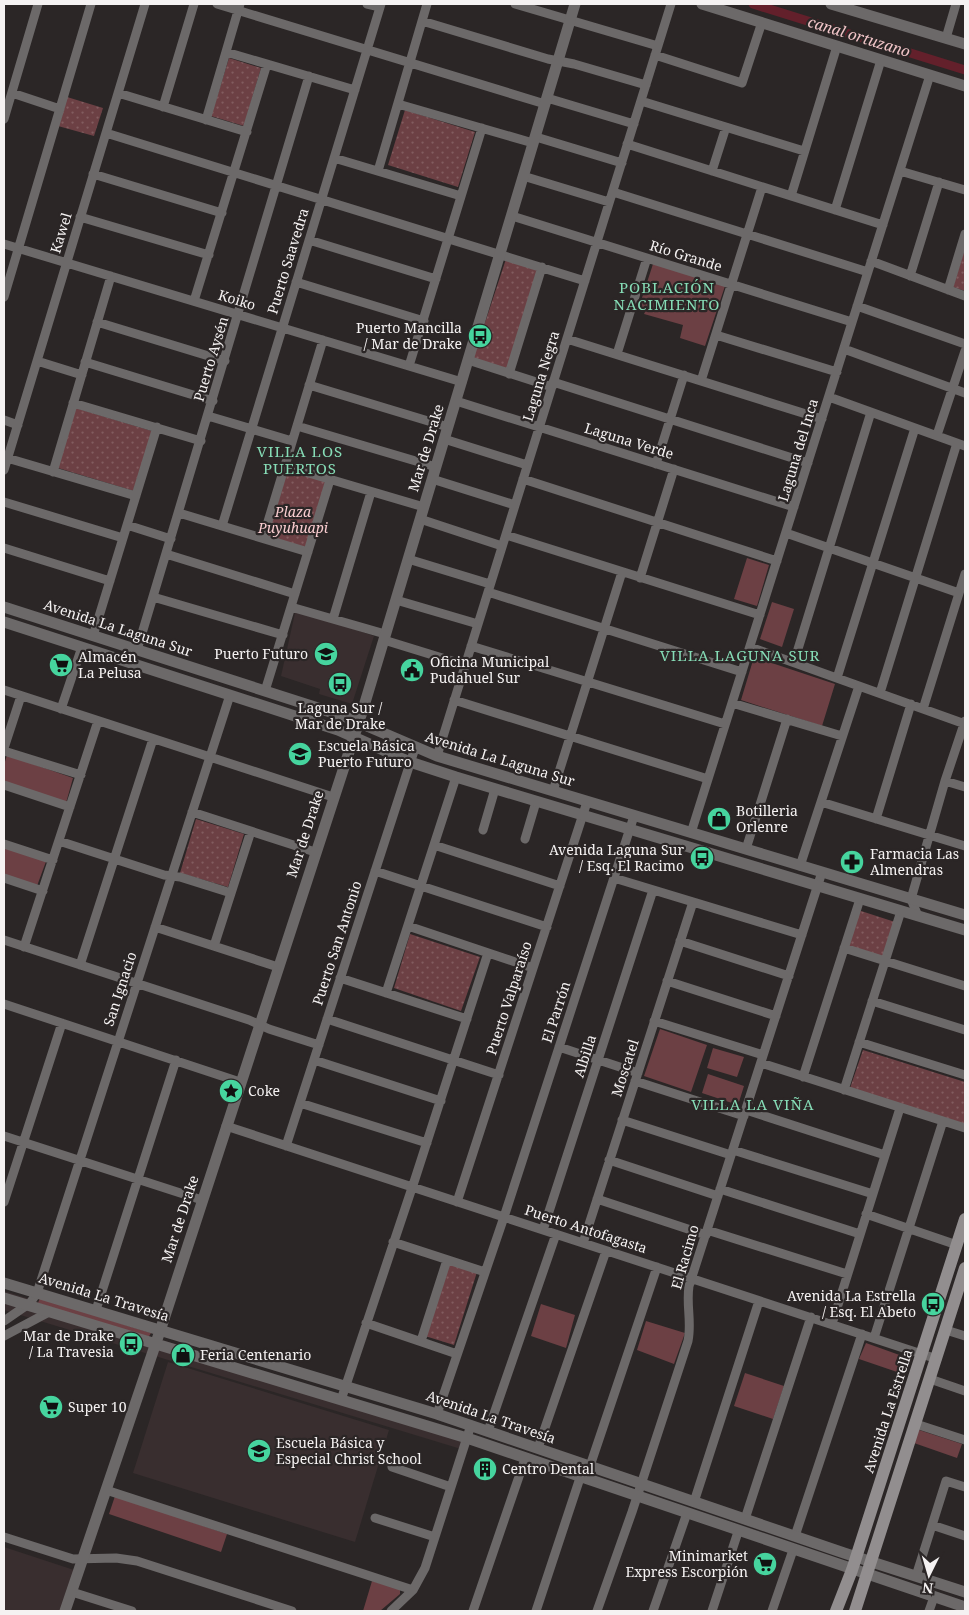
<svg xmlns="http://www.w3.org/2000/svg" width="969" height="1615" viewBox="0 0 969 1615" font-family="'Noto Serif',serif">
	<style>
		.built { fill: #392e2f }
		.grass { fill: #6c4044 }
		.park { fill: url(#park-dots) }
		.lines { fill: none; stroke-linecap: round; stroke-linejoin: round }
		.canal { stroke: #63202b; stroke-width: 9 }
		.minor { stroke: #6c6969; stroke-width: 9 }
		.tertiary { stroke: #6c6969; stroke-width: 11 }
		.secondary { stroke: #928e8f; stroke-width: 12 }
		.labels { text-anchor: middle; stroke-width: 4.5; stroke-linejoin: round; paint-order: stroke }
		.street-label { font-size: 14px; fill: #f5f2f2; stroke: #2b2626 }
		.poi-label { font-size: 14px; fill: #f5f2f2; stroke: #2b2626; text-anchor: start }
		.park-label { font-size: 14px; font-style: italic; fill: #facdd0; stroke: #2b2626 }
		.water-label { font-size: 15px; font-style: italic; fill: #f1c5c8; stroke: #2b2626 }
		.neighbourhood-label { font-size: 15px; letter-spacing: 1px; fill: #86dcb6; stroke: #2b2626 }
	</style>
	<defs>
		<pattern id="park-dots" width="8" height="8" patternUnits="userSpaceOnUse" patternTransform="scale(1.25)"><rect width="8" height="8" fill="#6c4044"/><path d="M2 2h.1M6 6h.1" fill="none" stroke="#825c5f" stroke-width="1.8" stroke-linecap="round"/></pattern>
	</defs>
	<rect width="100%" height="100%" fill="#2b2626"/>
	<path class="built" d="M300 611 374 636 352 704 319 694 320 689 281 676 295 613Z
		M4 1291 465 1434 461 1449 4 1310Z
		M168 1362 389 1430 355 1542 133 1473Z
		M4 1547 74 1570 61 1611H4Z"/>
	<path class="grass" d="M653 264 725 286 705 346 680 338 683 325 644 314 645 312 638 310Z
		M747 558 769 565 757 606 734 599Z
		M772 602 794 609 782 647 760 639Z
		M754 657 835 684 822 726 741 700Z
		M7 755 73 778 66 803 4 781V765Z
		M4 842 48 856 37 886 4 874Z
		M660 1029 707 1045 691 1092 644 1076Z
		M713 1048 744 1057 737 1077 707 1068Z
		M708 1074 744 1086 738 1105 702 1093Z
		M40 1298 151 1333 148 1338 38 1303Z
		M541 1304 575 1315 566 1348 531 1336Z
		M646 1321 685 1333 674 1364 637 1350Z
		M866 1343 905 1357 900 1373 859 1359Z
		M745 1373 784 1386 773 1419 734 1406Z
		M919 1430 962 1444 957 1458 914 1443Z
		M115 1496 227 1534 221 1552 109 1514Z
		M372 1581 400 1589V1594L380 1611H363Z"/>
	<path class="park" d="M229 58 261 68 244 126 211 116Z
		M67 97 103 108 94 136 58 126Z
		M405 110 475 132 458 187 388 165Z
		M965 248V291L953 287Z
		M506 259 539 270 508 370 473 359Z
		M76 408 152 431 134 491 58 468Z
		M287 470 327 482 307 545 304 547 269 537 267 533Z
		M196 819 244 834 228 887 180 873Z
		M858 910 895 922 884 958 848 946Z
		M410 934 480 957 461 1011 394 988Z
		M863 1050 965 1082V1124L850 1088Z
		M448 1264 477 1272 454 1345 425 1336Z"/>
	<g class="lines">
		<path class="canal" d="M753 4 965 70"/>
		<path class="minor" d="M217 4 545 104
			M367 4 380 7
			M515 4 658 46
			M422 21 548 59 574 64 646 85
			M946 38 956 4
			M226 52 355 90
			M655 55 742 83 762 22
			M12 93 60 109
			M118 93 247 132
			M547 98 634 124
			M641 101 804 151
			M398 104 533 143
			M163 107 194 4
			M4 119 38 4
			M206 120 240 4
			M106 133 585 281
			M536 137 622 163
			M627 144 883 225
			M334 158 461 196
			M378 171 427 4
			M712 171 726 127
			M900 171 965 190
			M93 174 222 213
			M523 176 609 202
			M613 192 868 272
			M791 196 837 46
			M835 210 881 60
			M512 216 852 322
			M80 217 209 255
			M309 240 436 279
			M4 244 462 382
			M871 261 965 296
			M910 276 939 182
			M296 282 424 321
			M948 290 965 234
			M4 297 91 4
			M194 301 267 64
			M857 306 965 344
			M97 322 225 361
			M716 335 837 372
			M567 339 822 419
			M844 349 965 393
			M617 354 647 258
			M468 360 552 387
			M37 361 82 375
			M85 362 213 401
			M409 366 482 128
			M509 374 542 267
			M701 381 762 187
			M553 382 808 463
			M309 385 448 427
			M829 397 965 446
			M456 401 794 507
			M73 403 201 441
			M208 416 292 441
			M4 420 18 425
			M297 426 436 467
			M937 435 965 351
			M444 439 527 465
			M7 458 136 496
			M656 464 684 375
			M285 466 424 507
			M4 470 145 4
			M53 472 111 276
			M432 479 515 505
			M523 479 777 561
			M4 502 123 538
			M179 513 308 552
			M420 519 502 546
			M127 525 171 539
			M222 526 381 4
			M786 533 959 593
			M506 535 760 615
			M263 538 323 340
			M4 548 110 581
			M166 554 295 594
			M408 559 490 584
			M640 578 674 469
			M488 592 742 672
			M153 597 283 635
			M396 600 478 624
			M291 607 385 634
			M333 619 371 492
			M93 636 157 427
			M384 640 465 665
			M471 646 725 724
			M750 647 965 724
			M137 650 309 76
			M794 662 871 412
			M837 678 915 428
			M4 690 333 797
			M265 691 330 480
			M880 693 957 443
			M454 700 708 779
			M732 703 842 736
			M61 709 82 647
			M923 709 965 574
			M4 748 21 696
			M4 751 81 775
			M437 756 671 4
			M945 781 965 787
			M4 785 70 807
			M553 791 622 572
			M821 802 965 846
			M192 812 315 852
			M876 819 911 704
			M483 830 495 789
			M691 833 930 75
			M525 839 536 802
			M59 841 164 875 180 877 231 893
			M4 844 53 860
			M434 845 560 886
			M746 849 787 719
			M800 866 859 686
			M375 871 547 927
			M4 878 43 891
			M614 878 802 935
			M918 916 911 899 945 781 965 721
			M408 926 533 968
			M155 927 278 967
			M4 940 249 1020 269 1029 319 1045
			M680 941 789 976
			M214 946 251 831
			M24 947 98 721
			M844 948 965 986
			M80 965 153 739
			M340 978 467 1019
			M667 981 776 1016
			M386 993 456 777
			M872 1001 965 1030
			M4 1004 240 1082
			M327 1019 499 1075
			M654 1021 763 1055
			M859 1042 965 1075
			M559 1047 638 1073
			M314 1060 441 1101
			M761 1063 965 1128
			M803 1077 860 899
			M635 1081 744 1116
			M844 1090 901 911
			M300 1103 427 1143
			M746 1110 885 1155
			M622 1120 731 1155
			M226 1126 937 1359
			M4 1136 202 1200
			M286 1146 415 748
			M733 1150 873 1194
			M609 1160 718 1196
			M720 1189 860 1234
			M597 1199 706 1235
			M4 1202 62 1023
			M457 1202 587 802
			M866 1214 957 1245
			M543 1230 653 890
			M707 1230 847 1274
			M393 1242 485 1272
			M583 1243 693 902
			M96 1310 176 1060
			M4 1321 30 1303 37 1293 230 695
			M366 1323 457 1354
			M832 1324 900 1108
			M946 1330 965 1336
			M4 1336 49 1312
			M874 1338 943 1121
			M421 1341 447 1260
			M930 1379 965 1391
			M341 1400 415 1179 488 953
			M437 1414 504 1217 634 816
			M916 1424 965 1440
			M488 1431 556 1234
			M538 1448 606 1251
			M590 1466 657 1267
			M392 1467 451 1487
			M106 1490 413 1590
			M694 1502 759 1301
			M375 1518 435 1537
			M745 1519 811 1317
			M932 1525 965 1536
			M795 1536 862 1334
			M4 1537 73 1559 116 1558 137 1561 292 1611
			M916 1576 946 1481 965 1487
			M72 1592 132 1611
			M391 1611 413 1590 425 1568 471 1425
			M473 1611 525 1459
			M536 1611 580 1478
			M597 1611 632 1512 688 1341C692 1322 686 1305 689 1286L822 872
			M653 1611 687 1513
			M712 1611 738 1532
			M772 1611 793 1550
			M929 1611 934 1597"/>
		<path class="tertiary" d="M702 4 965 86
			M831 4 965 44
			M4 607 346 717 437 756 965 915
			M4 622 338 730 410 762 456 777 965 930
			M4 1283 437 1414 844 1553 965 1592
			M4 1298 467 1438 965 1607
			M65 1611 163 1322 364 706 575 4"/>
		<path class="secondary" d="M836 1611 852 1570 965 1219
			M855 1611 965 1268"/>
	</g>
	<defs>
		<g id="bus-disc" transform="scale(1.25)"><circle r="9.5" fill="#46d49e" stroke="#2b2626"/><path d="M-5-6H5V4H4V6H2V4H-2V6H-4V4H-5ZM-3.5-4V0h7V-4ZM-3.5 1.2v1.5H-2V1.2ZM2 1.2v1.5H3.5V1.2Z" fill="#111"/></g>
		<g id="school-disc" transform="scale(1.25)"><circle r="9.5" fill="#46d49e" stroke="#2b2626"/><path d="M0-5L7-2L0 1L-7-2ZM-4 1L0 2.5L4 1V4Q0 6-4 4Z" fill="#111"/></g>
		<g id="supermarket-disc" transform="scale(1.25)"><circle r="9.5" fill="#46d49e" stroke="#2b2626"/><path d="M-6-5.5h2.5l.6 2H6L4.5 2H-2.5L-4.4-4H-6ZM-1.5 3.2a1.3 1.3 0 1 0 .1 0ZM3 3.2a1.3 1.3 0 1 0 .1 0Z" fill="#111"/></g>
		<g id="civic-disc" transform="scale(1.25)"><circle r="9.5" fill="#46d49e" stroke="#2b2626"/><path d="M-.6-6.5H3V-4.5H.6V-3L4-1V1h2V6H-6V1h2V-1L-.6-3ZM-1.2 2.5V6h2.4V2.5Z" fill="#111"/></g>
		<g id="shop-disc" transform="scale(1.25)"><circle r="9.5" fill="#46d49e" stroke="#2b2626"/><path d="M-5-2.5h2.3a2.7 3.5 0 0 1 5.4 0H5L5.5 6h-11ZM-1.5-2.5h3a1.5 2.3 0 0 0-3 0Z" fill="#111"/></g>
		<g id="pharmacy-disc" transform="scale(1.25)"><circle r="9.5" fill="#46d49e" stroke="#2b2626"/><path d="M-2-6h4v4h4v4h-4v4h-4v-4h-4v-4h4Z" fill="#111"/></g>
		<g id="sight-disc" transform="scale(1.25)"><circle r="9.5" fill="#46d49e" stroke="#2b2626"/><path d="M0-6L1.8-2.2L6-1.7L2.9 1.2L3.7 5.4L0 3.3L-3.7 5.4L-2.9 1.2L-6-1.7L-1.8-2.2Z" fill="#111"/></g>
		<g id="building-disc" transform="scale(1.25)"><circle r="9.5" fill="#46d49e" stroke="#2b2626"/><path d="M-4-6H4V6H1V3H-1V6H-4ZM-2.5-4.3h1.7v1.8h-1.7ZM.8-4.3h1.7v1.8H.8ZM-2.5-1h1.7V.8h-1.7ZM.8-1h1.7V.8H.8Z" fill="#111"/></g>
	</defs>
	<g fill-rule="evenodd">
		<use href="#bus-disc" x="480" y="336"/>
		<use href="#school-disc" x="326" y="654"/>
		<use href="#supermarket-disc" x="61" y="665"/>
		<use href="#civic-disc" x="412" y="670"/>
		<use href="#bus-disc" x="340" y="684"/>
		<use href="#school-disc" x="300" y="754"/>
		<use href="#shop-disc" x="719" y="819"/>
		<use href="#bus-disc" x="702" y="858"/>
		<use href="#pharmacy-disc" x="852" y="862"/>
		<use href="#sight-disc" x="231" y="1091"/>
		<use href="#bus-disc" x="933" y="1304"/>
		<use href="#bus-disc" x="131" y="1344"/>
		<use href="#shop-disc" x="183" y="1355"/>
		<use href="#supermarket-disc" x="51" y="1407"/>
		<use href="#school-disc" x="259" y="1451"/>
		<use href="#building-disc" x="485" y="1469"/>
		<use href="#supermarket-disc" x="765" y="1564"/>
	</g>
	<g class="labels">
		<g class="street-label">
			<text transform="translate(61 233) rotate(-73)" y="5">Kawel</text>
			<text transform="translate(686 256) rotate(17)" y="5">Río Grande</text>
			<text transform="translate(288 261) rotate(-73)" y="5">Puerto Saavedra</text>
			<text transform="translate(237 300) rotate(17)" y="5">Koiko</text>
			<text transform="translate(211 359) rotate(-73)" y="5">Puerto Aysén</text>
			<text transform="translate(541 376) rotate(-73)" y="5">Laguna Negra</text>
			<text transform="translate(629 441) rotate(17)" y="5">Laguna Verde</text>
			<text transform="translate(426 448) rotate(-73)" y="5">Mar de Drake</text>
			<text transform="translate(798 450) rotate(-73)" y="5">Laguna del Inca</text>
			<text transform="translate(118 628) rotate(18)" y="5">Avenida La Laguna Sur</text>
			<text transform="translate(500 759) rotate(17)" y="5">Avenida La Laguna Sur</text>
			<text transform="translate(305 834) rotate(-72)" y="5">Mar de Drake</text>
			<text transform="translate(337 943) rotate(-72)" y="5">Puerto San Antonio</text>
			<text transform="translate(120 989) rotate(-72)" y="5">San Ignacio</text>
			<text transform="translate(509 998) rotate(-72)" y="5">Puerto Valparaíso</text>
			<text transform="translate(556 1012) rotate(-72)" y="5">El Parrón</text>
			<text transform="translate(585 1056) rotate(-72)" y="5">Albilla</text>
			<text transform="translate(625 1068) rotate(-72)" y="5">Moscatel</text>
			<text transform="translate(180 1219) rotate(-72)" y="5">Mar de Drake</text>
			<text transform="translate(586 1229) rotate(18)" y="5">Puerto Antofagasta</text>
			<text transform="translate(685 1257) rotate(-74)" y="5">El Racimo</text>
			<text transform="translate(104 1297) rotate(17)" y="5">Avenida La Travesía</text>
			<text transform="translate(888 1411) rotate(-72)" y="5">Avenida La Estrella</text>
			<text transform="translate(491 1417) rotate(19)" y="5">Avenida La Travesía</text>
		</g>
		<g class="poi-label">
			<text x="462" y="333" text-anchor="end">Puerto Mancilla<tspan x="462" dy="16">/ Mar de Drake</tspan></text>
			<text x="308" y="659" text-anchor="end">Puerto Futuro</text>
			<text x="78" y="662">Almacén<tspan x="78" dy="16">La Pelusa</tspan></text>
			<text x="430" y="667">Oficina Municipal<tspan x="430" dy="16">Pudahuel Sur</tspan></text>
			<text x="340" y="713" text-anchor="middle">Laguna Sur /<tspan x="340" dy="16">Mar de Drake</tspan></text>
			<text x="318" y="751">Escuela Básica<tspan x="318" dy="16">Puerto Futuro</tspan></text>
			<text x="736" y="816">Botilleria<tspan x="736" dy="16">Orlenre</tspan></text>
			<text x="684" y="855" text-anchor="end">Avenida Laguna Sur<tspan x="684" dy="16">/ Esq. El Racimo</tspan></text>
			<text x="870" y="859">Farmacia Las<tspan x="870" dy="16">Almendras</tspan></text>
			<text x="248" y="1096">Coke</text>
			<text x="916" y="1301" text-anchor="end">Avenida La Estrella<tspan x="916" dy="16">/ Esq. El Abeto</tspan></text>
			<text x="114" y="1341" text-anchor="end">Mar de Drake<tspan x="114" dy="16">/ La Travesia</tspan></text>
			<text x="200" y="1360">Feria Centenario</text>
			<text x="68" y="1412">Super 10</text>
			<text x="276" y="1448">Escuela Básica y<tspan x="276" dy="16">Especial Christ School</tspan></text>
			<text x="502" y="1474">Centro Dental</text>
			<text x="748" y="1561" text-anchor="end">Minimarket<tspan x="748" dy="16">Express Escorpión</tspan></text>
		</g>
		<g class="park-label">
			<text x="293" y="517">Plaza<tspan x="293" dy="16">Puyuhuapi</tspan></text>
		</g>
		<g class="water-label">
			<text transform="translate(859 37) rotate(17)" y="5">canal ortuzano</text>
		</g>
		<g class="neighbourhood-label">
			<text x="667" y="293">POBLACIÓN<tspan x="667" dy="17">NACIMIENTO</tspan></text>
			<text x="300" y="457">VILLA LOS<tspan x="300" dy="17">PUERTOS</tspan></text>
			<text x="740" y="661">VILLA LAGUNA SUR</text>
			<text x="753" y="1110">VILLA LA VIÑA</text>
		</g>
	</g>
	<rect width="969" height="1615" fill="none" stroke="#f5f2f2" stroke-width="10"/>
	<g transform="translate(929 1575) rotate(185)" stroke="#2b2626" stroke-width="4" paint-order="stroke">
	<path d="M0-4L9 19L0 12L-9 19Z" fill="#f5f2f2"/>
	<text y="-8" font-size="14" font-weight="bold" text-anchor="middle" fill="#f5f2f2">N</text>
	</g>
</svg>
